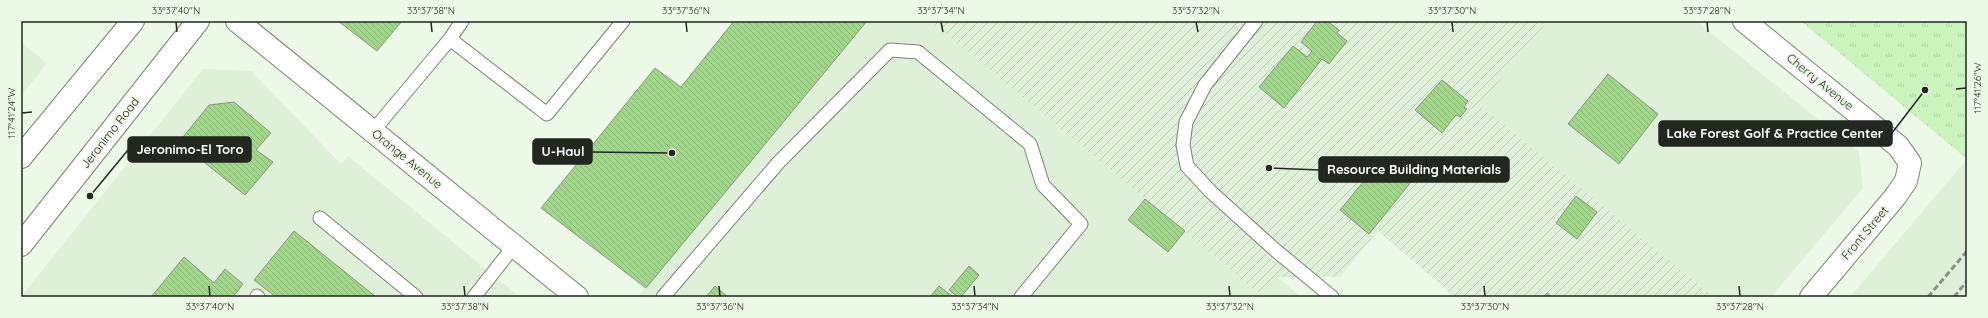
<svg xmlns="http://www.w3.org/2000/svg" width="1988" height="318" viewBox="0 0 1988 318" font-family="Quicksand,sans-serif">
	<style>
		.built { fill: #def0d7 }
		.industrial { fill: url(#industrial-furrows) }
		.grass { fill: url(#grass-tufts) }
		.building { fill: url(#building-back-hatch); stroke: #8a9685 }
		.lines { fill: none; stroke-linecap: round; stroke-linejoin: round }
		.service-casing { stroke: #788473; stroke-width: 15 }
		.minor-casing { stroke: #788473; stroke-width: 24 }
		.secondary-casing { stroke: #788473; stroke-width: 24 }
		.service { stroke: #fff; stroke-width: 13 }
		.minor { stroke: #fff; stroke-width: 22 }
		.secondary { stroke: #fff; stroke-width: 22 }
		.rail { stroke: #899285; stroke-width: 3; stroke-dasharray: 6 3; stroke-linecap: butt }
		.ticks { fill: none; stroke: #222720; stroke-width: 1.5 }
		.labels { text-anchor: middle; stroke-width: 4; stroke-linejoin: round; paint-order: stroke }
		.street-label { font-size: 12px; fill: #222720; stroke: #ecf9e6 }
		.leader { fill: none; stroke: #222720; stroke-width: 1.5 }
		.callout-dot { fill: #222720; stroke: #ecf9e6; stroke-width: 1.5 }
		.callout { fill: #222720; stroke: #222720; stroke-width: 1.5 }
		.callout-label { font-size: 13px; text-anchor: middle; font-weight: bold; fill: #fff }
		.neatline { fill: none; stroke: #222720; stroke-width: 1.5 }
		.ticks-label { font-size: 10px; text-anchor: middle; fill: #222720 }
	</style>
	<defs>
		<pattern id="industrial-furrows" width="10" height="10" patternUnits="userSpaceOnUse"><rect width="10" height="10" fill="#def0d7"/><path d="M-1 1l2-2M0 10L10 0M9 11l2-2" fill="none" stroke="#beceb8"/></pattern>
		<pattern id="grass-tufts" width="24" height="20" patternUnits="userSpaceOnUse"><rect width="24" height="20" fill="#cbf4bc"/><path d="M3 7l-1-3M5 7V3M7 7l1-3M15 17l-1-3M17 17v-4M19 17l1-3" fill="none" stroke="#aed1a1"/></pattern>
		<pattern id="building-back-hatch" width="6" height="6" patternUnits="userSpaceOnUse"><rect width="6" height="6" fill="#a0d78a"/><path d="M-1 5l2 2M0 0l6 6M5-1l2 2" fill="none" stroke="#8ab977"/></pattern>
	</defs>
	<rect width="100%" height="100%" fill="#ecf9e6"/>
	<path class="built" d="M867 21H931L1262 296 1277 277 1301 297H638Z
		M1548 21H1696L1859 152 1863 188 1771 297H1714L1480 105Z
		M21 42 47 63 21 96Z
		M203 69 251 71 341 164 348 156 520 297H21Z
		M1967 159V297H1850Z"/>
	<path class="industrial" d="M931 21H1548L1480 105 1714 297H1455L1378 231 1340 277H1277L1262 296Z"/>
	<path class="grass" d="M1801 21H1967V159Z"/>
	<path class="building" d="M338 21H402L377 51Z
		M734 21H867L646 288 541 208 655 68 681 87Z
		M1317 21H1327L1339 30 1337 33 1347 41 1329 64 1322 59 1284 108 1259 87 1293 46 1307 57 1312 51 1301 42Z
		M1608 74 1658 114 1619 164 1568 124Z
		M1442 80 1468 101 1464 107 1467 109 1460 117 1456 115 1442 133 1415 110Z
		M234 102 271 133 256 150 273 162 245 195 179 142 209 105Z
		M1391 157 1415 177 1369 234 1340 210 1378 164 1383 168Z
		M1576 196 1597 212 1577 239 1556 223Z
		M1145 199 1185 231 1168 252 1128 220Z
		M294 231 376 297H276L254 280Z
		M184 257 214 283 225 269 243 284 233 297H151Z
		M969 266 979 275 961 297H958L949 290Z
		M715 286 728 297H706Z
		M939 286 953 297H930Z
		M1547 293 1552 297H1543Z"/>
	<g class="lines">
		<g class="service-casing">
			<path id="service" d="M1256 21 1205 85 1186 122 1183 145 1187 166 1210 191 1274 249 1332 297
				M450 39 547 114 623 21
				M373 131 450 39 462 21
				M320 218 416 297
				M257 296 258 297
				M474 297 514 246
				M663 297 778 163 890 50 918 52 1030 144 1043 185 1081 224 1021 297"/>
		</g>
		<g class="minor-casing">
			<path id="minor" d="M237 21 577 297
				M1744 21 1898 146 1910 163 1906 181 1895 197 1811 297"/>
		</g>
		<g class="secondary-casing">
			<path id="secondary" d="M21 157 133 21
				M21 245 198 21"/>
		</g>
		<use href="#service" class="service"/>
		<use href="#minor" class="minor"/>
		<use href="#secondary" class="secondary"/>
		<path class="rail" d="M1928 297 1967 251
			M1954 297 1967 281"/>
	</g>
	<path class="ticks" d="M176 22 177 32M431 22 432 32M686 22 687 32M941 22 943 32M1196 22 1198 32M1452 22 1453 32M1707 22 1708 32M1956 89 1966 88M22 113 32 112M209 286 210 296M464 286 465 296M719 286 720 296M974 286 975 296M1229 286 1230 296M1484 286 1485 296M1739 286 1740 296"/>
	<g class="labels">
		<g class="street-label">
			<text transform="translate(1820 82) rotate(39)" y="4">Cherry Avenue</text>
			<text transform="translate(110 133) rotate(-52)" y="4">Jeronimo Road</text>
			<text transform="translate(407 159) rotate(39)" y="4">Orange Avenue</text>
			<text transform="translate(1865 233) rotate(-50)" y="4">Front Street</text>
		</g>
	</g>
	<path class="leader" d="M1925 90L1892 133M90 196L128 150M672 153L592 152M1269 168L1319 170"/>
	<g class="callout-dot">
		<circle cx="1925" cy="90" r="4"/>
		<circle cx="90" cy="196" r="4"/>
		<circle cx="672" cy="153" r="4"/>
		<circle cx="1269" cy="168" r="4"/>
	</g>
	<g class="callout">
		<rect x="1659" y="121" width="233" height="25" rx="4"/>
		<rect x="128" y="137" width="123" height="25" rx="4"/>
		<rect x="533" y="139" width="59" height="25" rx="4"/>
		<rect x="1319" y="157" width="190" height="25" rx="4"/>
	</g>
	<g class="callout-label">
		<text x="1775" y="138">Lake Forest Golf &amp; Practice Center</text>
		<text x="190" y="154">Jeronimo-El Toro</text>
		<text x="563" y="156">U-Haul</text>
		<text x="1414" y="174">Resource Building Materials</text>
	</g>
	<rect width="1988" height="318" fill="none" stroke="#ecf9e6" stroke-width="44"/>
	<rect x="22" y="22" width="1944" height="274" class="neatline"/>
	<g class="ticks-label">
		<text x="176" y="14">33°37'40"N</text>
		<text x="431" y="14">33°37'38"N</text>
		<text x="686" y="14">33°37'36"N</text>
		<text x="941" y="14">33°37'34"N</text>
		<text x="1196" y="14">33°37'32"N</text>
		<text x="1452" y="14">33°37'30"N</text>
		<text x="1707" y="14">33°37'28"N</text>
		<text transform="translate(1977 88) rotate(-90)" y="4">117°41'26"W</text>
		<text transform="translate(11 113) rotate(-90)" y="4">117°41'24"W</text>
		<text x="210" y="310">33°37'40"N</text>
		<text x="465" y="310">33°37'38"N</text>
		<text x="720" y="310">33°37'36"N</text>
		<text x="975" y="310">33°37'34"N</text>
		<text x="1230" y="310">33°37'32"N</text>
		<text x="1485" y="310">33°37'30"N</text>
		<text x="1740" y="310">33°37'28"N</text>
	</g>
</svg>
